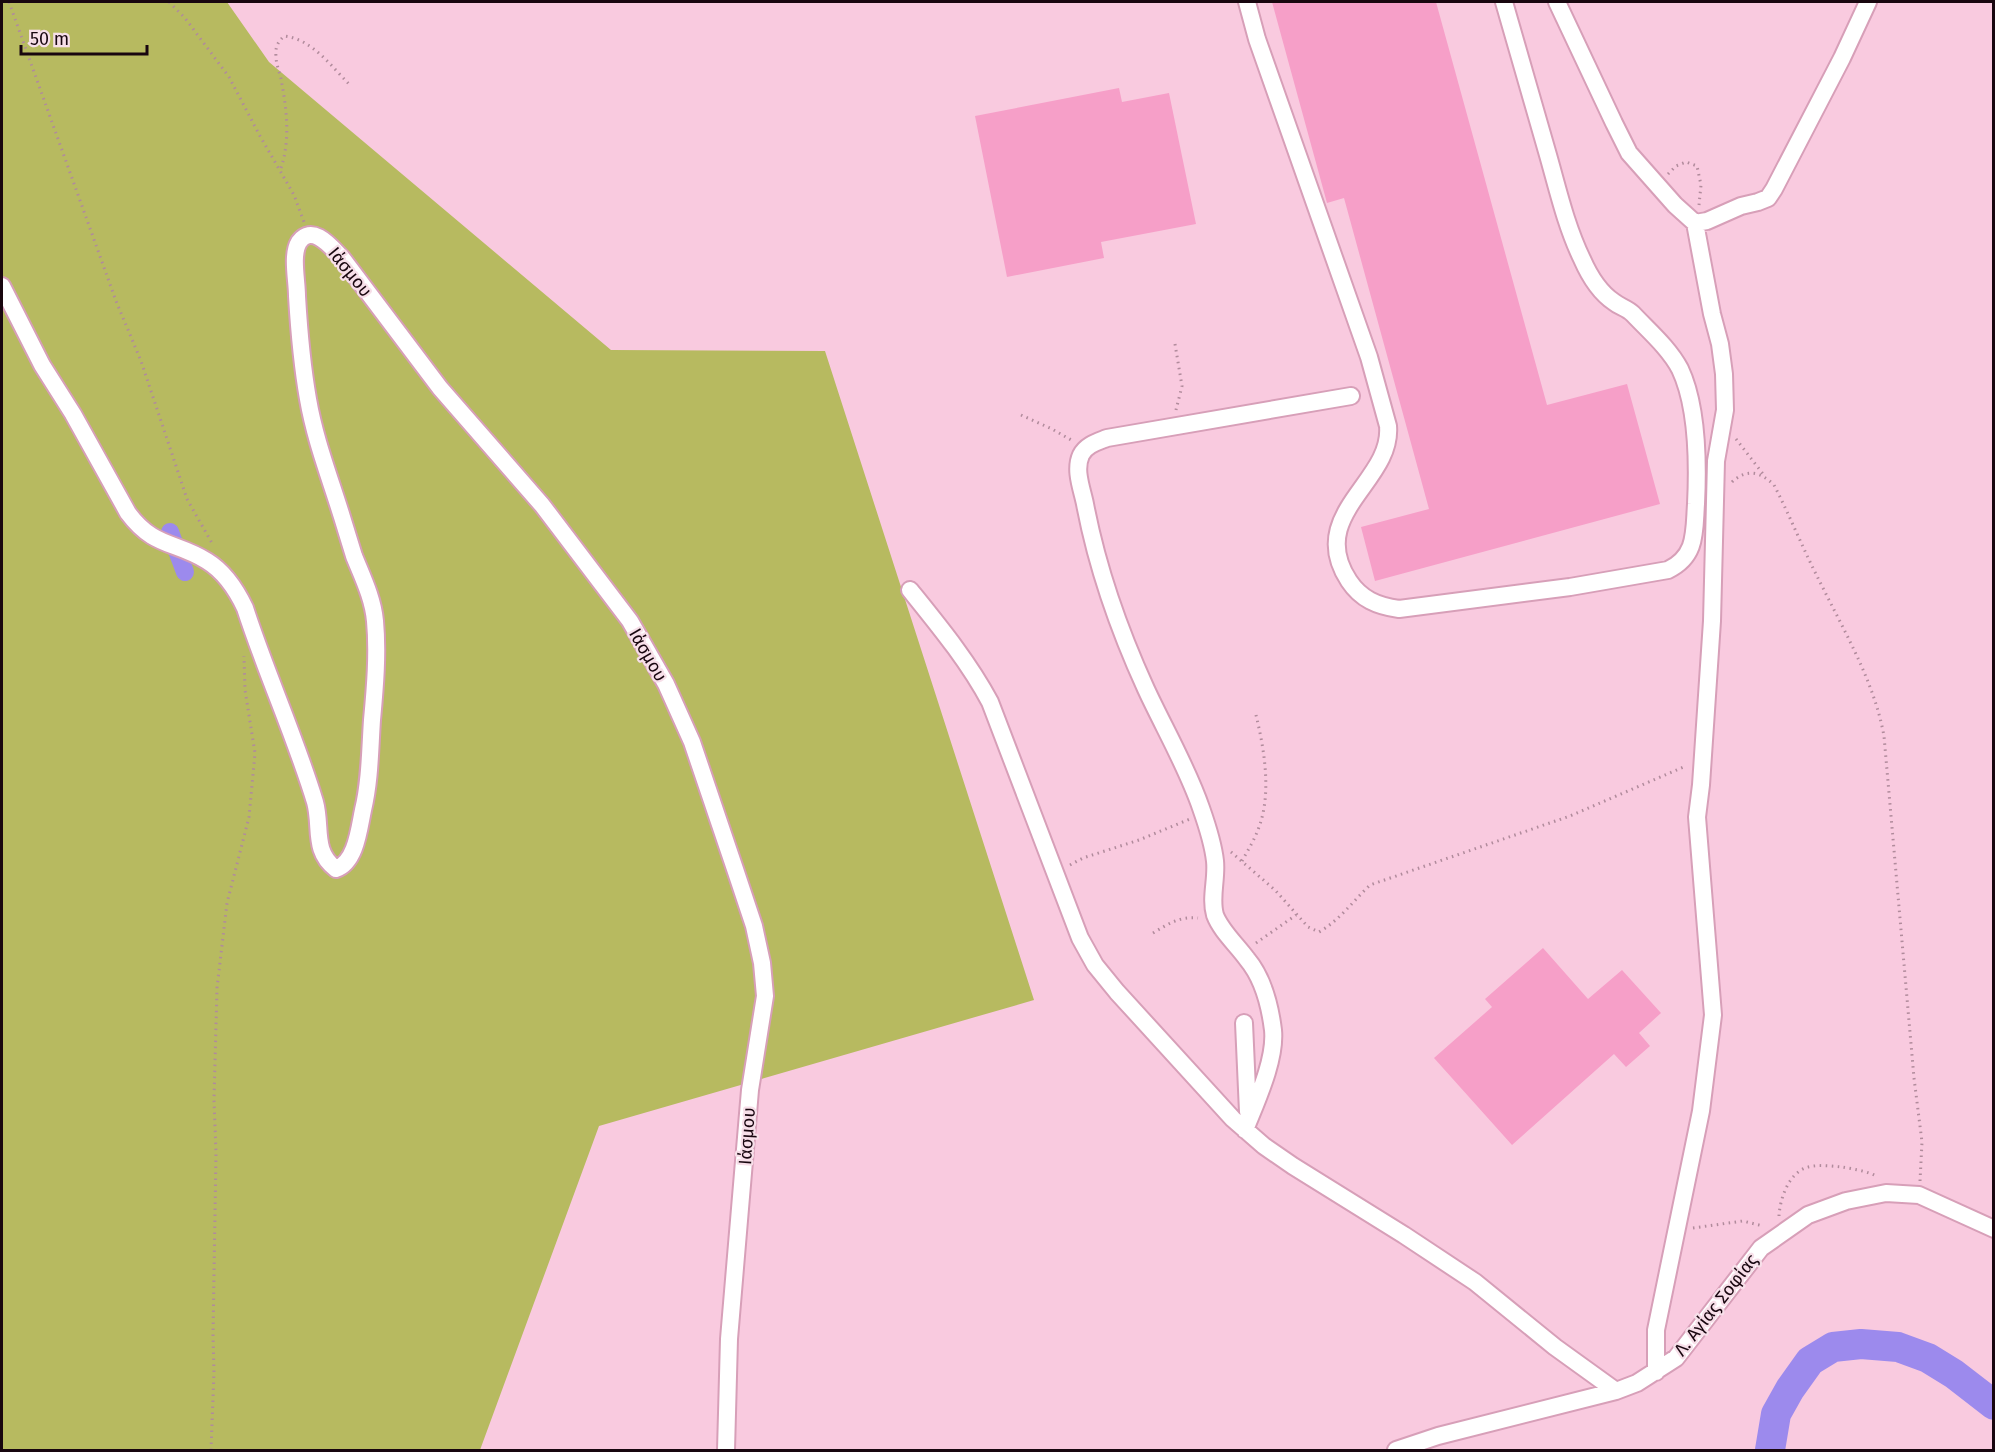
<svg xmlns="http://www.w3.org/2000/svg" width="1995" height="1452" viewBox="0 0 1995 1452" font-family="'Fira Sans',sans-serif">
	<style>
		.green { fill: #b7ba60 }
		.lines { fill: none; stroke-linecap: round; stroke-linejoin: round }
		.canal { stroke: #9c8aed; stroke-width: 18 }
		.river { stroke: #9c8aed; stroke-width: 30 }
		.building { fill: #f69fc8 }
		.minor-casing { stroke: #d79fb8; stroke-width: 20 }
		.path { stroke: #b18b9c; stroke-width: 3; stroke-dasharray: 1.5 4.5; stroke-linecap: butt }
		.minor { stroke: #fff; stroke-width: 16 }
		.labels { text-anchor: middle; stroke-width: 4.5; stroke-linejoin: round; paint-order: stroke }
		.street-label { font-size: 18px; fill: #18060f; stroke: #f7dfe9 }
	</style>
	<rect width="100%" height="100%" fill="#f9cadf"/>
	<path class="green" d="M2 2H227L269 62 611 350 825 351 1034 1000 599 1126 480 1450H2Z"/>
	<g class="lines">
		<path class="canal" d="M170 532 185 572"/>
		<path class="river" d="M1770 1450 1776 1414 1790 1389 1810 1361 1833 1347 1861 1344 1898 1347 1928 1358 1954 1374 1994 1405"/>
	</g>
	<path class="building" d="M1272 2H1436L1547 405 1627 384 1660 504 1375 581 1361 527 1429 509 1344 198 1327 203Z
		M1119 88 1122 102 1169 93 1196 224 1101 242 1104 258 1007 277 975 116Z
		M1543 948 1588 999 1622 970 1661 1013 1639 1033 1650 1046 1626 1067 1614 1054 1512 1145 1434 1058 1492 1007 1485 999Z"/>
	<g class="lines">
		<g class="minor-casing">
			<path id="minor" d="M1247 2 1257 39 1369 357 1388 426C1393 482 1305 514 1349 581 1361 599 1377 606 1399 609L1570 587 1668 570C1697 556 1694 532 1696 504 1698 463 1698 407 1680 369 1669 348 1649 331 1633 314 1627 308 1620 307 1614 302 1599 292 1589 275 1582 259 1566 226 1558 190 1548 155 1533 104 1519 53 1504 2
				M1557 2 1614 123 1629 153 1675 205 1695 223 1707 221 1741 206 1758 202 1768 198 1774 189 1842 58 1868 2
				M2 286 42 365 73 414 128 513C154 548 175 541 207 561 225 572 236 589 245 608 266 673 295 736 315 802 322 827 312 851 336 869 356 862 359 829 363 810 370 781 370 750 372 720 375 688 378 653 375 621 373 598 362 576 354 556 350 543 346 530 342 517 330 478 315 440 308 399 302 365 299 330 297 296 297 280 291 255 299 242 313 223 332 248 342 258L440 388 542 505 630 621 666 684 692 742 736 872 754 926 762 963 765 996 750 1090 729 1339 726 1450
				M910 590C939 626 968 661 990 702L1080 938 1095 965 1117 992 1233 1119 1264 1146 1293 1166 1404 1235 1475 1282 1555 1347 1616 1391
				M1244 1023 1248 1112
				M1245 1130C1256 1102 1276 1060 1273 1030 1270 1006 1263 978 1247 959 1237 945 1221 931 1215 915 1210 898 1217 879 1215 861 1213 843 1207 825 1201 808 1187 767 1164 728 1146 689 1119 630 1097 567 1085 504 1082 489 1074 470 1081 455 1086 445 1097 442 1107 438L1351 396
				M1656 1372V1330L1701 1111 1713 1015 1697 817 1701 785 1712 621 1716 461 1725 410 1724 374 1720 344 1712 314 1695 223
				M1396 1450 1438 1436 1616 1391 1637 1383 1676 1358 1761 1248 1808 1215 1846 1201 1886 1193 1919 1195 1994 1229"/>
		</g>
		<path class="path" d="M9 2 116 301 141 361 187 499 213 545
			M169 2 185 18 229 77 260 136 294 195 304 222
			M281 168C290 141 287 112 282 84 281 75 276 66 276 56 275 47 278 42 284 36 312 39 331 66 349 84
			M1668 174 1676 166 1686 162 1697 166 1701 185 1699 205
			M1175 344 1182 386 1176 410
			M1021 415 1052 429 1073 441
			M1736 439 1763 474
			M1732 482C1747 468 1761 472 1774 485 1790 516 1803 549 1819 580 1844 631 1874 681 1884 736L1914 1078 1922 1142 1920 1181
			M1231 852 1275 890 1308 927 1319 932C1340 920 1353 901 1370 885L1570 816 1686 766
			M1242 861C1248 850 1255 839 1259 827 1272 792 1264 747 1255 711
			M1070 865 1083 858 1139 840 1190 819
			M1153 933C1168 924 1180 916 1198 918
			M1256 943 1296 915
			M1779 1216C1780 1199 1788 1175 1805 1168 1816 1164 1830 1166 1842 1167 1853 1169 1868 1171 1878 1177
			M1693 1228 1743 1221 1763 1226
			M211 1450 214 1372 213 1336 216 1153 214 1100 217 988 227 903 249 817 255 753 245 690 244 656"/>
		<use href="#minor" class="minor"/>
	</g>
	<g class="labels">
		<g class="street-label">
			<text transform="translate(350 272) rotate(51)" y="6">Ιάσμου</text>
			<text transform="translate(648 655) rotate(60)" y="6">Ιάσμου</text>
			<text transform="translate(747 1136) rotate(-86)" y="6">Ιάσμου</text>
			<text transform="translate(1716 1305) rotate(-52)" y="6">Λ. Αγίας Σοφίας</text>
		</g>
	</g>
	<rect width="1995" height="1452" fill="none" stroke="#18060f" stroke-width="6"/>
	<path d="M21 45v9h126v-9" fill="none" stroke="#18060f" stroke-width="3"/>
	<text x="30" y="45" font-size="18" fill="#18060f" stroke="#f7dfe9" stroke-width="4.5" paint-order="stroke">50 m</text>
</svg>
